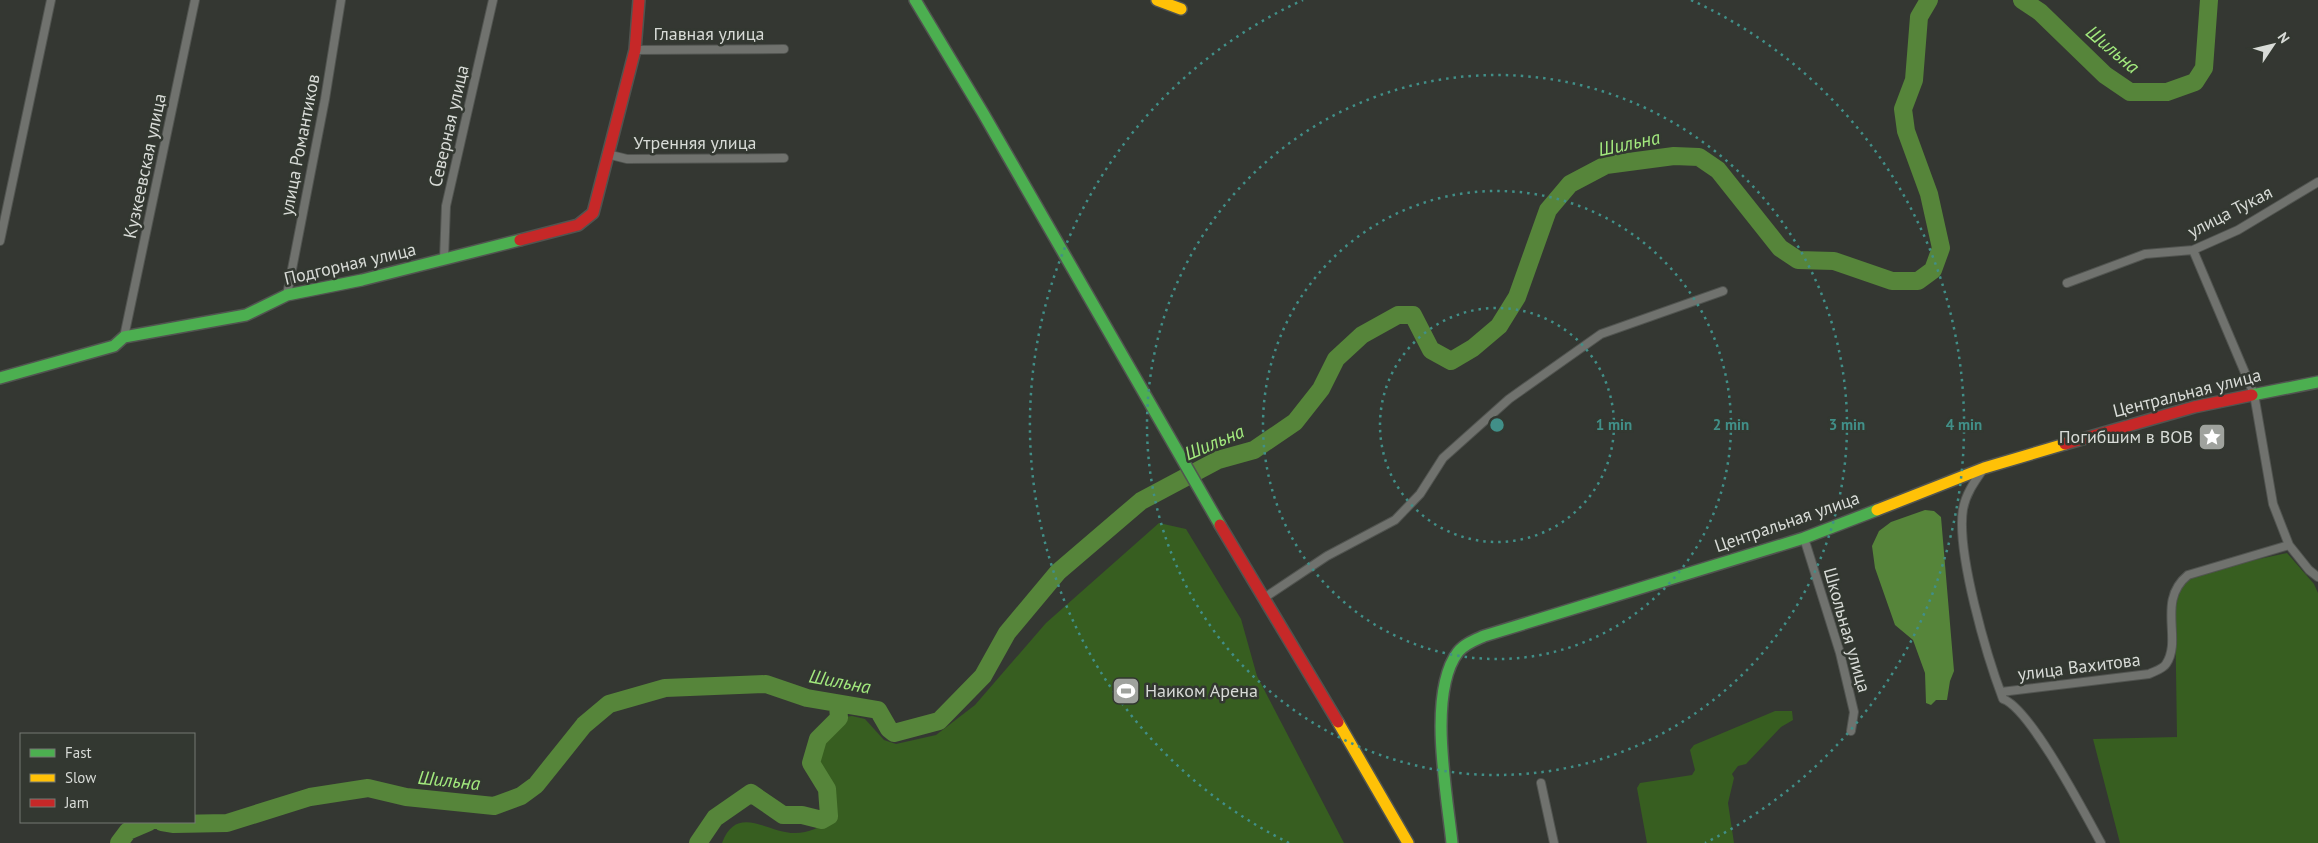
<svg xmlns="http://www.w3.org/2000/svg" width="2318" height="843" viewBox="0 0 2318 843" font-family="'PT Sans',sans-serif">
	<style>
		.green { fill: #375e20 }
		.water { fill: #56853a }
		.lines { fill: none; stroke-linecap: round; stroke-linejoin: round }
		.river { stroke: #56853a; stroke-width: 18 }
		.street-casing { stroke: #515450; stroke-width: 10 }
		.fast-casing { stroke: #515450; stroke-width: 14 }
		.slow-casing { stroke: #515450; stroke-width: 14 }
		.jam-casing { stroke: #515450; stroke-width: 14 }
		.street { stroke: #70726e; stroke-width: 8 }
		.fast { stroke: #4caf50; stroke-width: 11 }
		.slow { stroke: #ffc107; stroke-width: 11 }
		.jam { stroke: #c62828; stroke-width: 11 }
		.ring { fill: none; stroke: #418f88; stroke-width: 2.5; stroke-dasharray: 2.5 5 }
		.labels { text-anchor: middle; stroke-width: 5; stroke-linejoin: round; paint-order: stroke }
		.street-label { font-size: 18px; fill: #d8dbd7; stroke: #333831 }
		.poi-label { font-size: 18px; fill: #d8dbd7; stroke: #333831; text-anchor: end }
		.water-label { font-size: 19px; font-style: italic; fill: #a3ea7e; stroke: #333831 }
		.centre { fill: #418f88; stroke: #333831; stroke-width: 2.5 }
		.ring-label { font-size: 15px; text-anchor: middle; font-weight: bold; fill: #418f88; stroke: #333831; stroke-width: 5; stroke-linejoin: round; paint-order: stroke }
	</style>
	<rect width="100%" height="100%" fill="#343732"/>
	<path class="green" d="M1159 523 1186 529 1241 619 1257 676 1344 843H722C737 803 767 833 795 833 809 833 820 827 831 820L833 789 822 772 817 751 819 734 825 725 835 718 852 716 865 719 884 740 896 744 936 735 975 705 1046 623Z
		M2287 553 2314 584 2318 593V843H2120L2093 739 2177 737 2175 603 2181 587 2190 578 2236 564Z
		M1775 711H1792L1793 720 1781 727 1746 764 1738 766 1732 774 1734 778 1728 803 1734 843H1647L1637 788 1640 783 1692 775 1695 770 1690 750 1694 745Z"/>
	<path class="water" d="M1925 510 1934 511 1941 517 1954 671 1950 681 1947 700H1936L1931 705 1926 703 1925 673 1913 640 1895 625 1875 568 1872 546 1879 531 1891 522Z"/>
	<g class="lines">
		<path class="river" d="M2022 0 2040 12 2105 75 2130 92H2167L2195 82 2204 68 2209 0
			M162 822 174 824 227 823 310 797 368 788 406 797 494 806 521 796 536 785 584 725 609 704 665 688 766 684 807 698 878 710 889 729 894 733 939 721 983 676 1007 633 1058 572 1141 501 1218 460 1254 450 1295 422 1321 389 1336 359 1362 335 1398 315H1413L1431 350 1451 361 1473 348 1499 326 1517 297 1548 210 1570 184 1606 165 1674 156 1699 157 1718 170 1780 248 1798 260 1834 261 1892 281H1918L1933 270 1941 248 1929 194 1906 131 1903 109 1914 80 1919 17 1929 0
			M119 843 128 831 149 822
			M698 843 715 818 751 793 783 815H802L822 820 829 816 827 789 811 763 818 739 839 718 838 705"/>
		<g class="street-casing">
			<path id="street" d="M635 50 784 49
				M607 154 627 159 784 158
				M0 241 51 0
				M2193 250 2254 394 2273 504 2289 545 2309 570 2318 577
				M444 259 446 206 493 0
				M2067 283 2145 254 2193 250 2238 230 2318 182
				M287 295 325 99 341 0
				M124 337 195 0
				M1984 468C1975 481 1966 493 1963 509 1956 552 1987 657 2003 699 2030 708 2085 814 2101 843
				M1804 538 1840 653 1854 712 1851 731
				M1264 598 1327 556 1395 520 1420 494 1443 458 1509 399 1601 334 1723 291
				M2001 692 2149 674C2155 671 2163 669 2166 664 2183 639 2156 601 2188 575L2289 545
				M1541 783 1554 843"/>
		</g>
		<g class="fast-casing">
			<path id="fast" d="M915 0 983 113 1220 525
				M0 378 114 346 124 337 246 315 287 295 362 280 520 240
				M2252 395 2318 382
				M1452 843C1447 794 1427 693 1458 652 1464 644 1475 640 1484 636L1804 538 1877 510"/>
		</g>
		<g class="slow-casing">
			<path id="slow" d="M1157 0 1181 9
				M1877 510 1984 468 2065 444
				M1338 722 1408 843"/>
		</g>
		<g class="jam-casing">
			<path id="jam" d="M520 240 578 225 593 213 635 50 639 0
				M2065 444 2194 407 2252 395
				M1220 525 1338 722"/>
		</g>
		<use href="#street" class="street"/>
		<use href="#fast" class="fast"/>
		<use href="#slow" class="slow"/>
		<use href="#jam" class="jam"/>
	</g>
	<g class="ring">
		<circle cx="1497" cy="425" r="117"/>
		<circle cx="1497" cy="425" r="234"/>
		<circle cx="1497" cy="425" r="350"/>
		<path d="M1289 843A467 467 0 0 1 1303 0M1691 0A467 467 0 0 1 1705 843"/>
	</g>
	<defs>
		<g id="sight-square" transform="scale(1.4375)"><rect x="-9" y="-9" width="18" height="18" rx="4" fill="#9fa29d" stroke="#333831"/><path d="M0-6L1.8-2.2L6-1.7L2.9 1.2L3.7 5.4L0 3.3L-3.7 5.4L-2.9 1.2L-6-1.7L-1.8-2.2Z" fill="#fff"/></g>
		<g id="stadium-square" transform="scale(1.4375)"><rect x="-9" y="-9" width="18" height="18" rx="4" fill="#9fa29d" stroke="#333831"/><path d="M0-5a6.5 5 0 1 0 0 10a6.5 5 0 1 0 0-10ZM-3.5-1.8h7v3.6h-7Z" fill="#fff"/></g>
	</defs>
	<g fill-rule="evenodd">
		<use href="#sight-square" x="2212" y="437"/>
		<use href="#stadium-square" x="1126" y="691"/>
	</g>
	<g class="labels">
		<g class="street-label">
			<text x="709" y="40">Главная улица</text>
			<text transform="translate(449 126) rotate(-77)" y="6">Северная улица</text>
			<text x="695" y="149">Утренняя улица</text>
			<text transform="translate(300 145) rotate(-79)" y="6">улица Романтиков</text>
			<text transform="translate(145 166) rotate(-78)" y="6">Кузкеевская улица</text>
			<text transform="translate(2230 212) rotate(-27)" y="6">улица Тукая</text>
			<text transform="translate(350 264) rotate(-13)" y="6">Подгорная улица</text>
			<text transform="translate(2187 393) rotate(-14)" y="6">Центральная улица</text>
			<text transform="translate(1787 522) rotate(-19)" y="6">Центральная улица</text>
			<text transform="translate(1847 630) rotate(74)" y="6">Школьная улица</text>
			<text transform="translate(2079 667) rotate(-7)" y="6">улица Вахитова</text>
		</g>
		<g class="poi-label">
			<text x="2193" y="443">Погибшим в ВОВ</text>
			<text x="1145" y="697" text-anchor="start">Наиком Арена</text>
		</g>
		<g class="water-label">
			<text transform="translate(2113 49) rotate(40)" y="7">Шильна</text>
			<text transform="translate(1629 143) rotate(-12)" y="7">Шильна</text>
			<text transform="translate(1214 442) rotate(-23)" y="7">Шильна</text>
			<text transform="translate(840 681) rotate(11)" y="7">Шильна</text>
			<text transform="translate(449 780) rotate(6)" y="7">Шильна</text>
		</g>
	</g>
	<circle cx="1497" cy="425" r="8" class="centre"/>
	<g class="ring-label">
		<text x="1614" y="430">1 min</text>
		<text x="1731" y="430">2 min</text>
		<text x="1847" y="430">3 min</text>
		<text x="1964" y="430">4 min</text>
	</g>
	<rect x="20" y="733" width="175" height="90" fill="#333831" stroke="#757973"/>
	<rect x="30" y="749" width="25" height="8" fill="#4caf50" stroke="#757973"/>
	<text x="65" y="758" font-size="15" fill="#d8dbd7">Fast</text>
	<rect x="30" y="774" width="25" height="8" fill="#ffc107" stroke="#757973"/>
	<text x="65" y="783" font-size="15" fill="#d8dbd7">Slow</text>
	<rect x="30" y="799" width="25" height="8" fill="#c62828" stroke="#757973"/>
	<text x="65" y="808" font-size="15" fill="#d8dbd7">Jam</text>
	<g transform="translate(2273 45) rotate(55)" stroke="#333831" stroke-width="4" paint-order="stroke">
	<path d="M0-4L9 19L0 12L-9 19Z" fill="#d8dbd7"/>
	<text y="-8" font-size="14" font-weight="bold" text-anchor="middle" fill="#d8dbd7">N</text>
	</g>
</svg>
